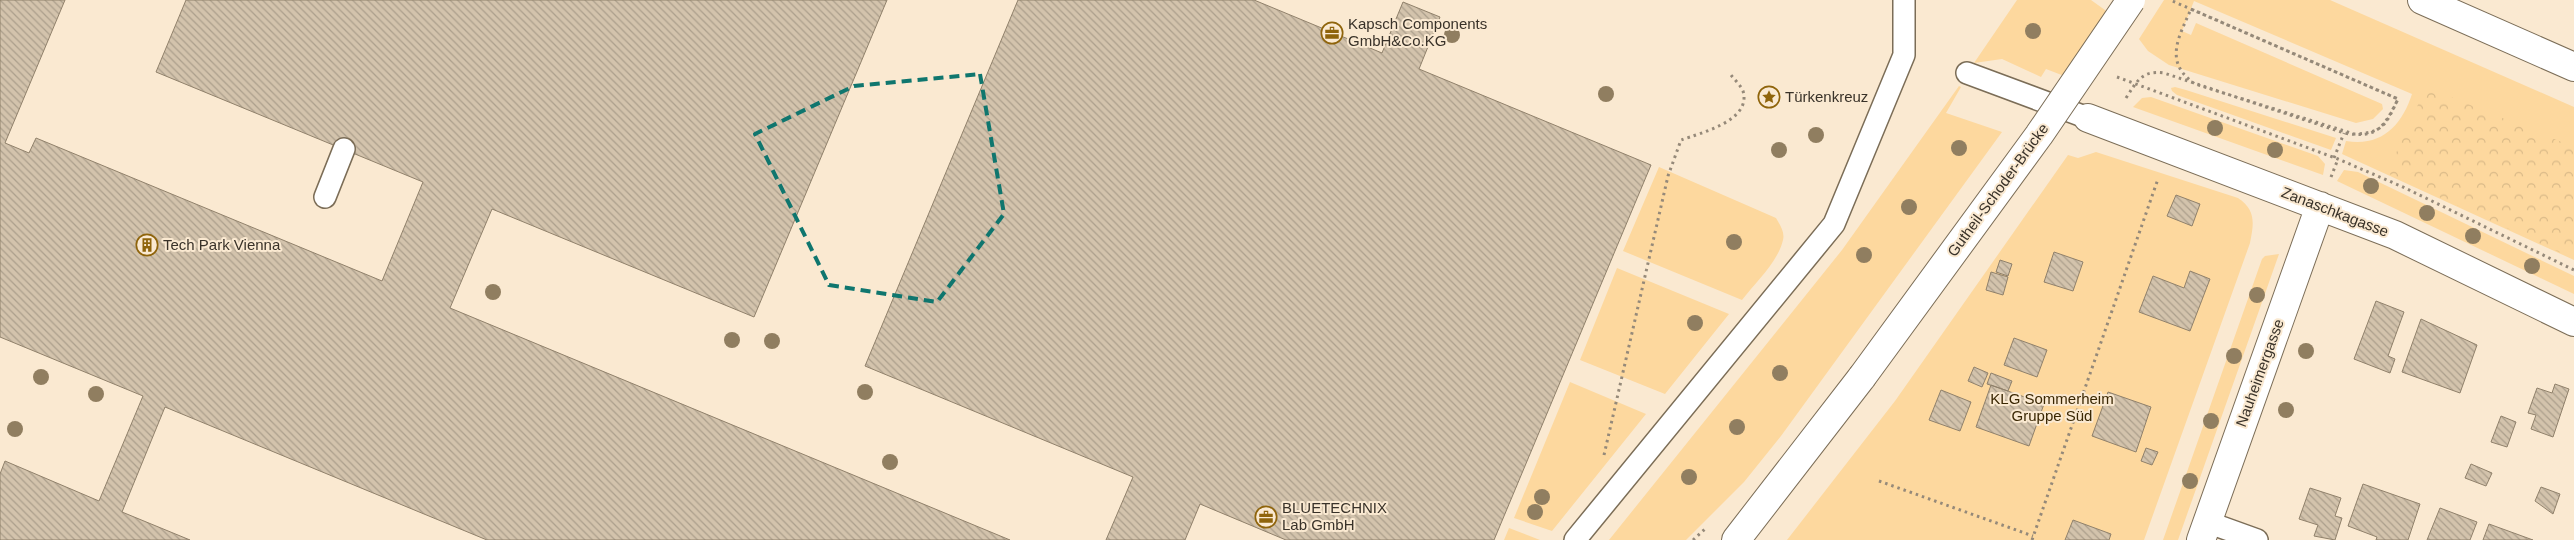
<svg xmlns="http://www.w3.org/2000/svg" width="2574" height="540" viewBox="0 0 2574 540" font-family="Helvetica,sans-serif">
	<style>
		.green { fill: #fdd89e }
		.park { fill: url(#park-crowns) }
		.building { fill: url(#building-back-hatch); stroke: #90816b }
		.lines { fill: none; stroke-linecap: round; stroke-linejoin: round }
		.lane-casing { stroke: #7b6d57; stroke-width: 24 }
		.street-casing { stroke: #7b6d57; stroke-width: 30 }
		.secondary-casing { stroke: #7b6d57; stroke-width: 30 }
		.highway-casing { stroke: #7b6d57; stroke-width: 30 }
		.path { stroke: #958979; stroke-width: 3; stroke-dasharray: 2.5 4; stroke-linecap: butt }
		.lane { stroke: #fff; stroke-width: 21 }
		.street { stroke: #fff; stroke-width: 28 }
		.secondary { stroke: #fff; stroke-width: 28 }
		.highway { stroke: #fff; stroke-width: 28 }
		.secondary-bridge-casing { stroke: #7b6d57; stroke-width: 30; stroke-linecap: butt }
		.secondary-bridge { stroke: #fff; stroke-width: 28 }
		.tree { fill: #907e60 }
		.marked { fill: none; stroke: #0f766e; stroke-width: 4; stroke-dasharray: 10 6; stroke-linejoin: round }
		.labels { text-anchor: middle; stroke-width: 4; stroke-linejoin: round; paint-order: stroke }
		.poi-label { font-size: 15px; fill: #393229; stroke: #fae9d1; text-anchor: start }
		.street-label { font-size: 15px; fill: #393229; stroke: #fae9d1 }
		.park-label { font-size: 15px; fill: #3a2703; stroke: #fae9d1 }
	</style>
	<defs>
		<pattern id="park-crowns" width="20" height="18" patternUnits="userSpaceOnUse" patternTransform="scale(1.25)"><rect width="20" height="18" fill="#fdd89e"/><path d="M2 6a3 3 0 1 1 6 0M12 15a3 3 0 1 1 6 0" fill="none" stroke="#daba88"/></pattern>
		<pattern id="building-back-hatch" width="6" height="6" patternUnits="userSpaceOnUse" patternTransform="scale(1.25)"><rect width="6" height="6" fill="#d3c3ac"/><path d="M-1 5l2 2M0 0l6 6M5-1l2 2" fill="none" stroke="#ac9f8c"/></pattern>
	</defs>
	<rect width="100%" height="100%" fill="#fae9d1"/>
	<path class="green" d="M2017 0H2091L2105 10 2110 18 2085 84 2046 69 2041 77 2002 59 1974 63Z
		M2164 0H2330L2574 107V260L2342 154 2346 141C2382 147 2402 125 2412 94L2194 1 2182 31 2191 35 2196 23 2382 104 2383 109 2373 119 2356 123 2169 65 2148 51 2139 39Z
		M1959 86 1961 87 1946 113 2002 132 1781 436 1744 482 1686 540H1609L1842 250Z
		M2175 87 2186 90 2336 138 2331 150 2177 95 2172 91 2171 88Z
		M2151 97 2318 156 2325 164 2323 175 2133 107 2142 98Z
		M2096 152 2238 198C2256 210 2254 223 2250 243L2144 540H1787L1895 401 2068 155 2078 158Z
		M1659 167 1776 218C1780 225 1785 232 1783 240 1778 262 1755 283 1742 300L1623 251Z
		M2344 170 2358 172 2574 276V294L2337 181Z
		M2279 254 2178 540H2163L2262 259 2265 256Z
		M1617 268 1729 314 1665 394 1580 360Z
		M1570 382 1646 414 1552 531 1514 518Z
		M1509 528 1540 540H1504Z"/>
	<path class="park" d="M2426 87 2574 147V259L2387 173Z"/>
	<path class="building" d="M0 0H65L5 143 29 153 36 138 382 281 423 182 156 72 186 0H887L754 317 492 209 450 308 1010 540H487L165 407 122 512 190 540H0V474L5 461 99 501 143 396 0 337Z
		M1018 0H1254L1382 53 1403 2 1440 17 1419 69 1651 165 1494 540H1286L1200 504 1185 540H1106L1133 477 865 366Z
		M2176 195 2200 204 2192 226 2167 216Z
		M2054 252 2083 262 2073 291 2044 282Z
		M2000 260 2012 264 2008 276 1996 272Z
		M2190 271 2210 279 2190 331 2139 312 2153 276 2184 288Z
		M1991 272 2008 277 2003 295 1986 290Z
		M2376 301 2404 312 2388 356 2395 359 2390 373 2354 359Z
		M2421 319 2477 345 2460 393 2402 372Z
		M2014 338 2047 350 2037 377 2004 365Z
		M1974 367 1988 373 1982 387 1968 381Z
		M1991 373 2012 381 2008 391 1987 384Z
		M2555 384 2569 389 2553 437 2531 429 2536 415 2528 413 2537 388 2552 393Z
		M1991 385 2044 404 2029 446 1976 427Z
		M1941 390 1971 402 1960 431 1929 420Z
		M2108 392 2151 407 2136 452 2092 436Z
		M2501 416 2516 422 2507 447 2491 442Z
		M2146 448 2158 452 2152 465 2141 461Z
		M2471 464 2492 473 2486 486 2465 478Z
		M2363 484 2420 504 2408 540H2376L2377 537 2348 526Z
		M2541 487 2560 494 2553 514 2535 501Z
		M2310 488 2341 498 2335 516 2342 518 2335 540 2314 536 2318 525 2299 519Z
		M2440 508 2477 522 2470 540H2427Z
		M2073 520 2111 534 2109 540H2065Z
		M2489 524 2533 540H2483Z"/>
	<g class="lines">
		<g class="lane-casing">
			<path id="lane" d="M1967 73 2088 118
				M325 197 344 149
				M2207 522 2257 540
				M1575 540 1834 224 1904 55V0"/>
		</g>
		<g class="street-casing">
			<path id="street" d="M2088 118 2395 235 2574 322
				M2201 540 2320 206"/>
		</g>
		<g class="secondary-casing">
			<path id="secondary" d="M1736 540 1862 377"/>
		</g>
		<g class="highway-casing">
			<path id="highway" d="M2422 0 2574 67"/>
		</g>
		<path class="path" d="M2117 77 2338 159 2403 187 2574 270
			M2126 98C2137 81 2142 70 2164 73L2344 133C2378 139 2384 127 2398 99L2191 9C2179 37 2163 62 2195 84L2354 134C2384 133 2386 124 2398 99L2170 0
			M2334 158 2344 133
			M2331 177 2338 159
			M1604 455 1668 176 1681 140C1700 133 1752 121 1743 91 1741 86 1735 80 1731 75
			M1879 481 2033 536
			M1693 540 1705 529
			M2032 540 2158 179"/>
		<use href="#lane" class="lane"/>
		<use href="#street" class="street"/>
		<use href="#secondary" class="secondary"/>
		<use href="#highway" class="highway"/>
		<g class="secondary-bridge-casing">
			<path id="secondary-bridge" d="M1862 377 2039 135 2131 0"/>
		</g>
		<use href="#secondary-bridge" class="secondary-bridge"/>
	</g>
	<g class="tree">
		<circle cx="2033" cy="31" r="8"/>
		<circle cx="1452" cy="35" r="8"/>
		<circle cx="1606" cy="94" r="8"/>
		<circle cx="2215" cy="128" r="8"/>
		<circle cx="1816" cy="135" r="8"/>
		<circle cx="1959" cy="148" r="8"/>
		<circle cx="1779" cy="150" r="8"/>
		<circle cx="2275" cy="150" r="8"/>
		<circle cx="2371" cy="186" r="8"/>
		<circle cx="1909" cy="207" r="8"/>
		<circle cx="2427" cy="213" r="8"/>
		<circle cx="2473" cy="236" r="8"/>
		<circle cx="1734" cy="242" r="8"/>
		<circle cx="1864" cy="255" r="8"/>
		<circle cx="2532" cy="266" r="8"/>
		<circle cx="493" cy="292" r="8"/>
		<circle cx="2257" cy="295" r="8"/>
		<circle cx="1695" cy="323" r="8"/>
		<circle cx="732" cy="340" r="8"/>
		<circle cx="772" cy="341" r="8"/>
		<circle cx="2306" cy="351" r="8"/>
		<circle cx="2234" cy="356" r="8"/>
		<circle cx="1780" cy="373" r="8"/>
		<circle cx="41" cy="377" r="8"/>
		<circle cx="865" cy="392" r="8"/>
		<circle cx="96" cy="394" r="8"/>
		<circle cx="2286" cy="410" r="8"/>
		<circle cx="2211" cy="421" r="8"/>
		<circle cx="1737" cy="427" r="8"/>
		<circle cx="15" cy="429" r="8"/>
		<circle cx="890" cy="462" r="8"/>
		<circle cx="1689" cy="477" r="8"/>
		<circle cx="2190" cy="481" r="8"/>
		<circle cx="1542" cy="497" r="8"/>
		<circle cx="1535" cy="512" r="8"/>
	</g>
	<path class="marked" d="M980 74 1004 214 937 302 829 285 755 134 854 86Z"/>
	<defs>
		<g id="office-ring" transform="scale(1.125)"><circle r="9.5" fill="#fae9d1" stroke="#8f640b" stroke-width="1.5"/><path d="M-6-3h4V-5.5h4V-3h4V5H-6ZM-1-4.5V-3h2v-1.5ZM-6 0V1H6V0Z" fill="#8f640b"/></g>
		<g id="sight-ring" transform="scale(1.125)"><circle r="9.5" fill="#fae9d1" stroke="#8f640b" stroke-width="1.5"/><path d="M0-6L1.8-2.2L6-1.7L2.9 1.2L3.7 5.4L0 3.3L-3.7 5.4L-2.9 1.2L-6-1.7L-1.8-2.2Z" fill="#8f640b"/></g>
		<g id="building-ring" transform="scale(1.125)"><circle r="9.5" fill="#fae9d1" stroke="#8f640b" stroke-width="1.5"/><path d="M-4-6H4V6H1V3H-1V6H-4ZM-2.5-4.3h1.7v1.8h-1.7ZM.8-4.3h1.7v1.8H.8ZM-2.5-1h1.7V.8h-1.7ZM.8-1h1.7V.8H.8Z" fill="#8f640b"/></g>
	</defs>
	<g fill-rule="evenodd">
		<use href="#office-ring" x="1332" y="33"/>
		<use href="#sight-ring" x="1769" y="97"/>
		<use href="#building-ring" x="147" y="245"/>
		<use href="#office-ring" x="1266" y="517"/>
	</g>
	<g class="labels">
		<g class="poi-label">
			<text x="1348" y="29">Kapsch Components<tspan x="1348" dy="17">GmbH&amp;Co.KG</tspan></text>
			<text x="1785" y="102">Türkenkreuz</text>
			<text x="163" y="250">Tech Park Vienna</text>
			<text x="1282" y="513">BLUETECHNIX<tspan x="1282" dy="17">Lab GmbH</tspan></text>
		</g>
		<g class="street-label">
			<text transform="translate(1998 190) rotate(-54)" y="5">Gutheil-Schoder-Brücke</text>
			<text transform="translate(2335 212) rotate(21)" y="5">Zanaschkagasse</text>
			<text transform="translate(2260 373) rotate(-70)" y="5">Nauheimergasse</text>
		</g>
		<g class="park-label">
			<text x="2052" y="404">KLG Sommerheim<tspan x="2052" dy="17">Gruppe Süd</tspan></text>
		</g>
	</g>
</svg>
